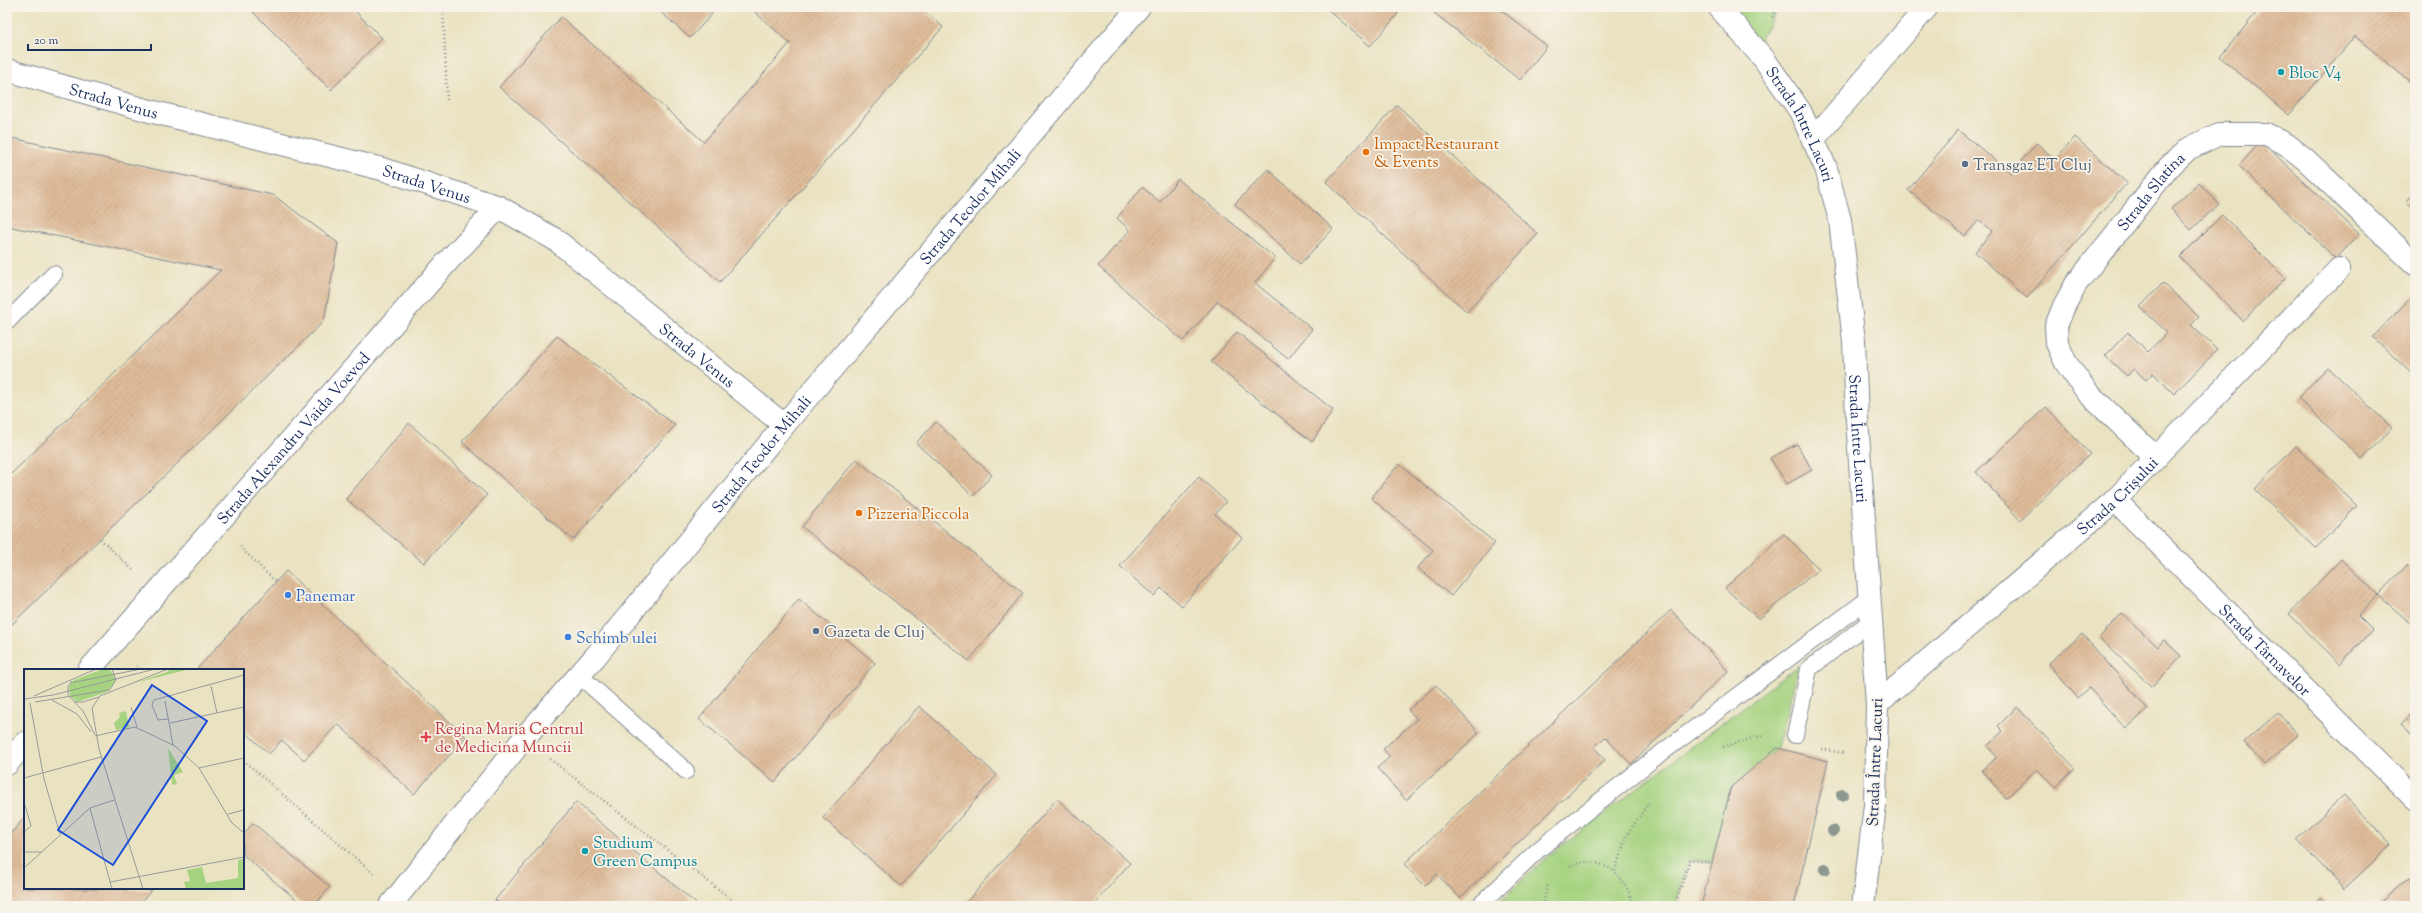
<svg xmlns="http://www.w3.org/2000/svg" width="2422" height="913" viewBox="0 0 2422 913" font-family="'Sorts Mill Goudy',serif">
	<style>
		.green { fill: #a6d380; stroke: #60816f }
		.building { fill: url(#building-hatch) }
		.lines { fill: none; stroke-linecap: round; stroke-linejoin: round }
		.lane-casing { stroke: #828990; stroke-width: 18 }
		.street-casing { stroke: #828990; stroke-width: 24 }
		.secondary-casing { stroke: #828990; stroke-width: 24 }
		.path { stroke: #828990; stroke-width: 2.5; stroke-dasharray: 1 3; stroke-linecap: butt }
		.lane { stroke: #fff; stroke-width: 16 }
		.street { stroke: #fff; stroke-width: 22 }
		.secondary { stroke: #fff; stroke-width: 22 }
		.tree { fill: #8b978f }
		.culture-dot { fill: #0f9aa8; stroke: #f7f3e8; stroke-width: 1.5 }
		.food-dot { fill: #e8710a; stroke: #f7f3e8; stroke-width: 1.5 }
		.service-dot { fill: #5c6f8a; stroke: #f7f3e8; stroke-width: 1.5 }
		.shop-dot { fill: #3f7fe0; stroke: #f7f3e8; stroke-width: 1.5 }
		.health-dot { fill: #e0444e; stroke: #f7f3e8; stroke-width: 1.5 }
		.labels { text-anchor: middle; stroke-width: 3.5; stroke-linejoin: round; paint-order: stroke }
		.culture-label { font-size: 16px; fill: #0d838f; stroke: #f7f3e8; text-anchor: start }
		.street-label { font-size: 16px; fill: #1b2f5e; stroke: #f7f3e8 }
		.food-label { font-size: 16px; fill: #c56008; stroke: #f7f3e8; text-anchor: start }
		.service-label { font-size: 16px; fill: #4e5e75; stroke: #f7f3e8; text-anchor: start }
		.shop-label { font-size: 16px; fill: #366cbe; stroke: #f7f3e8; text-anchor: start }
		.health-label { font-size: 16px; fill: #be3a42; stroke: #f7f3e8; text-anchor: start }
		.inset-road { fill: none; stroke: #979b9a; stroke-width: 1 }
		.view { fill: #1d4ed8; fill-opacity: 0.15; stroke: #1d4ed8; stroke-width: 2 }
		.inset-edge { fill: none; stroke: #1b2f5e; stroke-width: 2 }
	</style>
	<defs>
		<pattern id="building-hatch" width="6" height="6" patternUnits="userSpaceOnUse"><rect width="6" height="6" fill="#dfbc9a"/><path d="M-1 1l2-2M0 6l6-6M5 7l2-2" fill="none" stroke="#bfa287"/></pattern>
	</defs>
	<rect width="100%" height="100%" fill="#f7f3e8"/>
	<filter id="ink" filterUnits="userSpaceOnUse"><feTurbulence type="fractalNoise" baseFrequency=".025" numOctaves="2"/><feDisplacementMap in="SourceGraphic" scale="8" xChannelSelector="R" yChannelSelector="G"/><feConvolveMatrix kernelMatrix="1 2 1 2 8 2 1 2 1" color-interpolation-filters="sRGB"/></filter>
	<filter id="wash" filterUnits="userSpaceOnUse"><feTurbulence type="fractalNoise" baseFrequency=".012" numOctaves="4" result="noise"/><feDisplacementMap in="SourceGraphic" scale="16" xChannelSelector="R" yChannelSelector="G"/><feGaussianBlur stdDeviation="0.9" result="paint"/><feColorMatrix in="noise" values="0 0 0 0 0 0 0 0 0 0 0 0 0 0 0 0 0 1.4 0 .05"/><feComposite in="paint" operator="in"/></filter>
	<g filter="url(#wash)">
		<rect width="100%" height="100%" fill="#eae3c2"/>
		<path class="green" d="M1719 7H1779L1755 49Z
			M1799 665 1777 748 1732 787 1712 863 1690 859 1675 906H1495L1548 856Z"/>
		<g id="blocks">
			<path class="building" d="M248 7H351L382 38 331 90Z
				M655 7H704L712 14 690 38Z
				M749 7H920L943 27 720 282 499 87 561 17 704 142 790 43Z
				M1325 7H1390L1398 14 1370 46Z
				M1437 7H1497L1547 46 1520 80 1433 12Z
				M2261 7H2415V86L2355 36 2289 115 2220 57Z
				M1397 105 1538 234 1467 312 1326 182Z
				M1958 130 2011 173 2037 143 2055 160 2075 137 2127 183 2027 298 1975 252 1993 231 1979 220 1965 236 1908 190Z
				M7 137 273 195 338 243 324 321 7 629V478L221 270 7 226Z
				M2261 141 2359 234 2336 259 2239 166Z
				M1268 169 1333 229 1300 264 1235 204Z
				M1178 179 1275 258 1255 283 1312 329 1288 359 1218 301 1183 341 1098 266 1130 230 1117 218 1142 187 1160 202Z
				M2199 183 2219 204 2191 230 2171 209Z
				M2415 192V210L2406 203Z
				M2222 215 2285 278 2243 321 2180 257Z
				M2163 283 2199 317 2191 325 2217 350 2174 394 2153 373 2146 380 2134 369 2127 376 2105 356 2128 332 2148 352 2167 332 2140 307Z
				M2415 293V377L2373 337Z
				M1237 332 1333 410 1312 442 1211 362Z
				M557 336 675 425 573 540 462 442Z
				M2328 367 2392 428 2362 459 2298 398Z
				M2046 407 2090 454 2020 520 1976 472Z
				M936 422 992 475 973 496 916 443Z
				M409 423 487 495 424 563 346 499Z
				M1797 444 1812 470 1787 484 1770 458Z
				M2296 446 2357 506 2316 548 2255 489Z
				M856 459 1023 593 969 661 802 527Z
				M1399 464 1495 543 1451 596 1418 568 1433 550 1371 498Z
				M1199 477 1226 502 1215 514 1242 538 1182 606 1161 588 1154 596 1120 566Z
				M1784 534 1819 569 1759 619 1725 588Z
				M2341 559 2378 595 2407 565 2415 572V627L2378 595 2358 616 2372 630 2340 664 2289 614Z
				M286 571 466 737 414 794 338 724 304 760 282 740 269 754 243 730V670H196Z
				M799 599 875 663 775 782 699 719Z
				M1671 610 1728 671 1631 764 1605 737 1594 747 1605 760 1460 898 1437 874 1425 886 1404 864Z
				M2122 613 2158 647 2164 640 2181 656 2152 687 2099 638Z
				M2082 634 2148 709 2126 729 2089 688 2078 698 2048 664Z
				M1436 685 1479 733 1406 800 1377 768 1390 757 1383 749 1417 719 1408 710Z
				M919 706 997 775 901 886 823 818Z
				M2017 707 2075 768 2055 787 2037 769 2006 798 1982 771 1997 757 1987 746 2003 731 1998 726Z
				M2415 709V737L2401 724Z
				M2278 713 2298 735 2264 765 2244 742Z
				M1777 748 1828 761 1794 906H1701L1731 787Z
				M2344 795 2391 845 2344 889 2297 839Z
				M1057 799 1130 863 1092 906H963Z
				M576 802 699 906H502L495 900Z
				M25 817V888L152 890 137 906H7V838Z
				M253 823 330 887 314 906H304L243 855V835Z
				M2409 878 2415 884V906H2376Z
				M2321 897 2330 906H2312Z"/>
		</g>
	</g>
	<g filter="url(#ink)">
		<use href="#blocks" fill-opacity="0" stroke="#828990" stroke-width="1"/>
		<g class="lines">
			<g class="lane-casing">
				<path id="lane" d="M7 322 54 274
					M579 675 686 771
					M1795 735 1809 669 1872 620
					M1479 906 1538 850 1652 760 1871 597"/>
			</g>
			<g class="street-casing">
				<g id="street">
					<path id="s1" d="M7 70 146 110 382 169 499 207 556 240 784 425"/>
					<path d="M1813 140 1927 7"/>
					<path id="s2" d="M2156 458 2088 393 2066 363 2057 343 2056 326 2064 306 2076 284 2168 168 2188 149 2219 134H2266L2286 144 2305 159 2415 264"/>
					<path id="s3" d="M2115 500 2415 799"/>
					<path id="s4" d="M89 670 448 261 499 207"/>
					<path id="s5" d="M1877 704 2115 500 2339 269"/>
					<path d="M7 764 25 743"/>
				</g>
			</g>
			<g class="secondary-casing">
				<g id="secondary">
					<path id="s6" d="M1719 7 1764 59 1800 111 1826 168 1840 220 1854 341 1857 420 1877 704 1875 805 1863 906"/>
					<path id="s7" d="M390 906 524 738 595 657 784 425 1139 7"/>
				</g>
			</g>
			<path class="path" d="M443 7 447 100
				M1772 17 1779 7
				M100 539 133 570
				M240 547 276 582
				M136 666 141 670
				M1723 747 1760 736 1765 737
				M1822 749 1843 753
				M550 759 740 906
				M243 760 374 874
				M1570 866C1600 852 1629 877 1633 906
				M1615 871 1627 834 1649 803
				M1542 906 1548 884
				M1675 906 1690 859 1712 863"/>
			<use href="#lane" class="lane"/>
			<use href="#street" class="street"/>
			<use href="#secondary" class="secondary"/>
		</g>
		<g class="tree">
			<circle cx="1842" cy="795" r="6"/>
			<circle cx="1833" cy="831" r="6"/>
			<circle cx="1825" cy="869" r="6"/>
		</g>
	</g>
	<g class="culture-dot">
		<circle cx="2281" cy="72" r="4"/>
		<circle cx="585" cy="851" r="4"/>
	</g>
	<g class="food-dot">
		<circle cx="1366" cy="152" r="4"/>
		<circle cx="859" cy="513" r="4"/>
	</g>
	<g class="service-dot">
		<circle cx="1965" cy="164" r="4"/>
		<circle cx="816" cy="631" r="4"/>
	</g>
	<g class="shop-dot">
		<circle cx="288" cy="595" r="4"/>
		<circle cx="568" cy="637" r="4"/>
	</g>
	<path class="health-dot" d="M424 731h4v4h4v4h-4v4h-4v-4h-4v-4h4z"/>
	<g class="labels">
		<g class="culture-label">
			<text x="2289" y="78">Bloc V4</text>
			<text x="593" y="848">Studium<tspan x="593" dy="18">Green Campus</tspan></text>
		</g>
		<g class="street-label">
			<text dy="6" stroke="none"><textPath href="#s1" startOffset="111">Strada Venus</textPath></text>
			<text dy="6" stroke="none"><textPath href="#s6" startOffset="144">Strada Între Lacuri</textPath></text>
			<text dy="6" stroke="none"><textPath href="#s1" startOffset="435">Strada Venus</textPath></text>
			<text dy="6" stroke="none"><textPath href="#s2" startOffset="336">Strada Slatina</textPath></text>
			<text dy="6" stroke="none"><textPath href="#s7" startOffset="909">Strada Teodor Mihali</textPath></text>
			<text dy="6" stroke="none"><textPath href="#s1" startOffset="759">Strada Venus</textPath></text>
			<text dy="6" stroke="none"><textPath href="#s4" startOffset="309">Strada Alexandru Vaida Voevod</textPath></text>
			<text dy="6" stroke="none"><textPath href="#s6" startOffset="468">Strada Între Lacuri</textPath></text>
			<text dy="6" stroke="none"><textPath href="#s7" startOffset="585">Strada Teodor Mihali</textPath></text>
			<text dy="6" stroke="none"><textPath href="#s5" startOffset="318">Strada Crișului</textPath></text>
			<text dy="6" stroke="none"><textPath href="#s3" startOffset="212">Strada Târnavelor</textPath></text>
			<text transform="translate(1874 762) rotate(-88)" y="6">Strada Între Lacuri</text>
		</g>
		<g class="food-label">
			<text x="1374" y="149">Impact Restaurant<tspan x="1374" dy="18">&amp; Events</tspan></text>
			<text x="867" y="519">Pizzeria Piccola</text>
		</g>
		<g class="service-label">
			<text x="1973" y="170">Transgaz ET Cluj</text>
			<text x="824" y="637">Gazeta de Cluj</text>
		</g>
		<g class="shop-label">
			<text x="296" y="601">Panemar</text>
			<text x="576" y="643">Schimb ulei</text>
		</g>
		<g class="health-label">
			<text x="435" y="734">Regina Maria Centrul<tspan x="435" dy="18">de Medicina Muncii</tspan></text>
		</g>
	</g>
	<g transform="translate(24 669)">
		<rect width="220" height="220" fill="#eae3c2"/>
		<path d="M79 0 87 2 92 11 83 23 53 33 46 27 45 17 50 11ZM147 0H166L111 14 143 3ZM102 42 105 58 92 61 90 54 96 48 95 44ZM144 79 159 103 150 106 153 115 148 116ZM220 190V220H162L160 213 166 212 163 201 178 198 182 214 214 209V191Z" fill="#a6d380"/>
		<path class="inset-road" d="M48 12 44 17V26L59 42 71 66M46 14 117 0M187 17 193 44M85 22 92 11 88 0M10 27 72 0M0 30 29 26 131 0M28 31 53 45 67 63M141 32 149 76M11 33 85 21M50 33H59L75 28M6 34 20 110 36 165M107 38 113 58M145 50 134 51 128 36 130 31 220 6M146 54 220 38M71 67 111 58 151 77 175 99 208 154 220 164M175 99 220 89M0 109 77 88M0 133 7 157 0 163M66 139 88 220M204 145 220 141M0 183H17M0 199 66 139 90 131M86 213 220 188M119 220 75 80 68 39 76 27 144 0"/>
		<path class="view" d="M128 16 183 52 89 196 34 161Z"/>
		<rect width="220" height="220" class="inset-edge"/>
	</g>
	<rect width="2422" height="913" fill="none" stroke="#f7f3e8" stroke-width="24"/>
	<path d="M28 44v6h123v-6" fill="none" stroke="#1b2f5e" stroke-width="2"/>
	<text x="34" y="44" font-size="12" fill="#1b2f5e" stroke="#f7f3e8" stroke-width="3" paint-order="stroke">20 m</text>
</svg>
